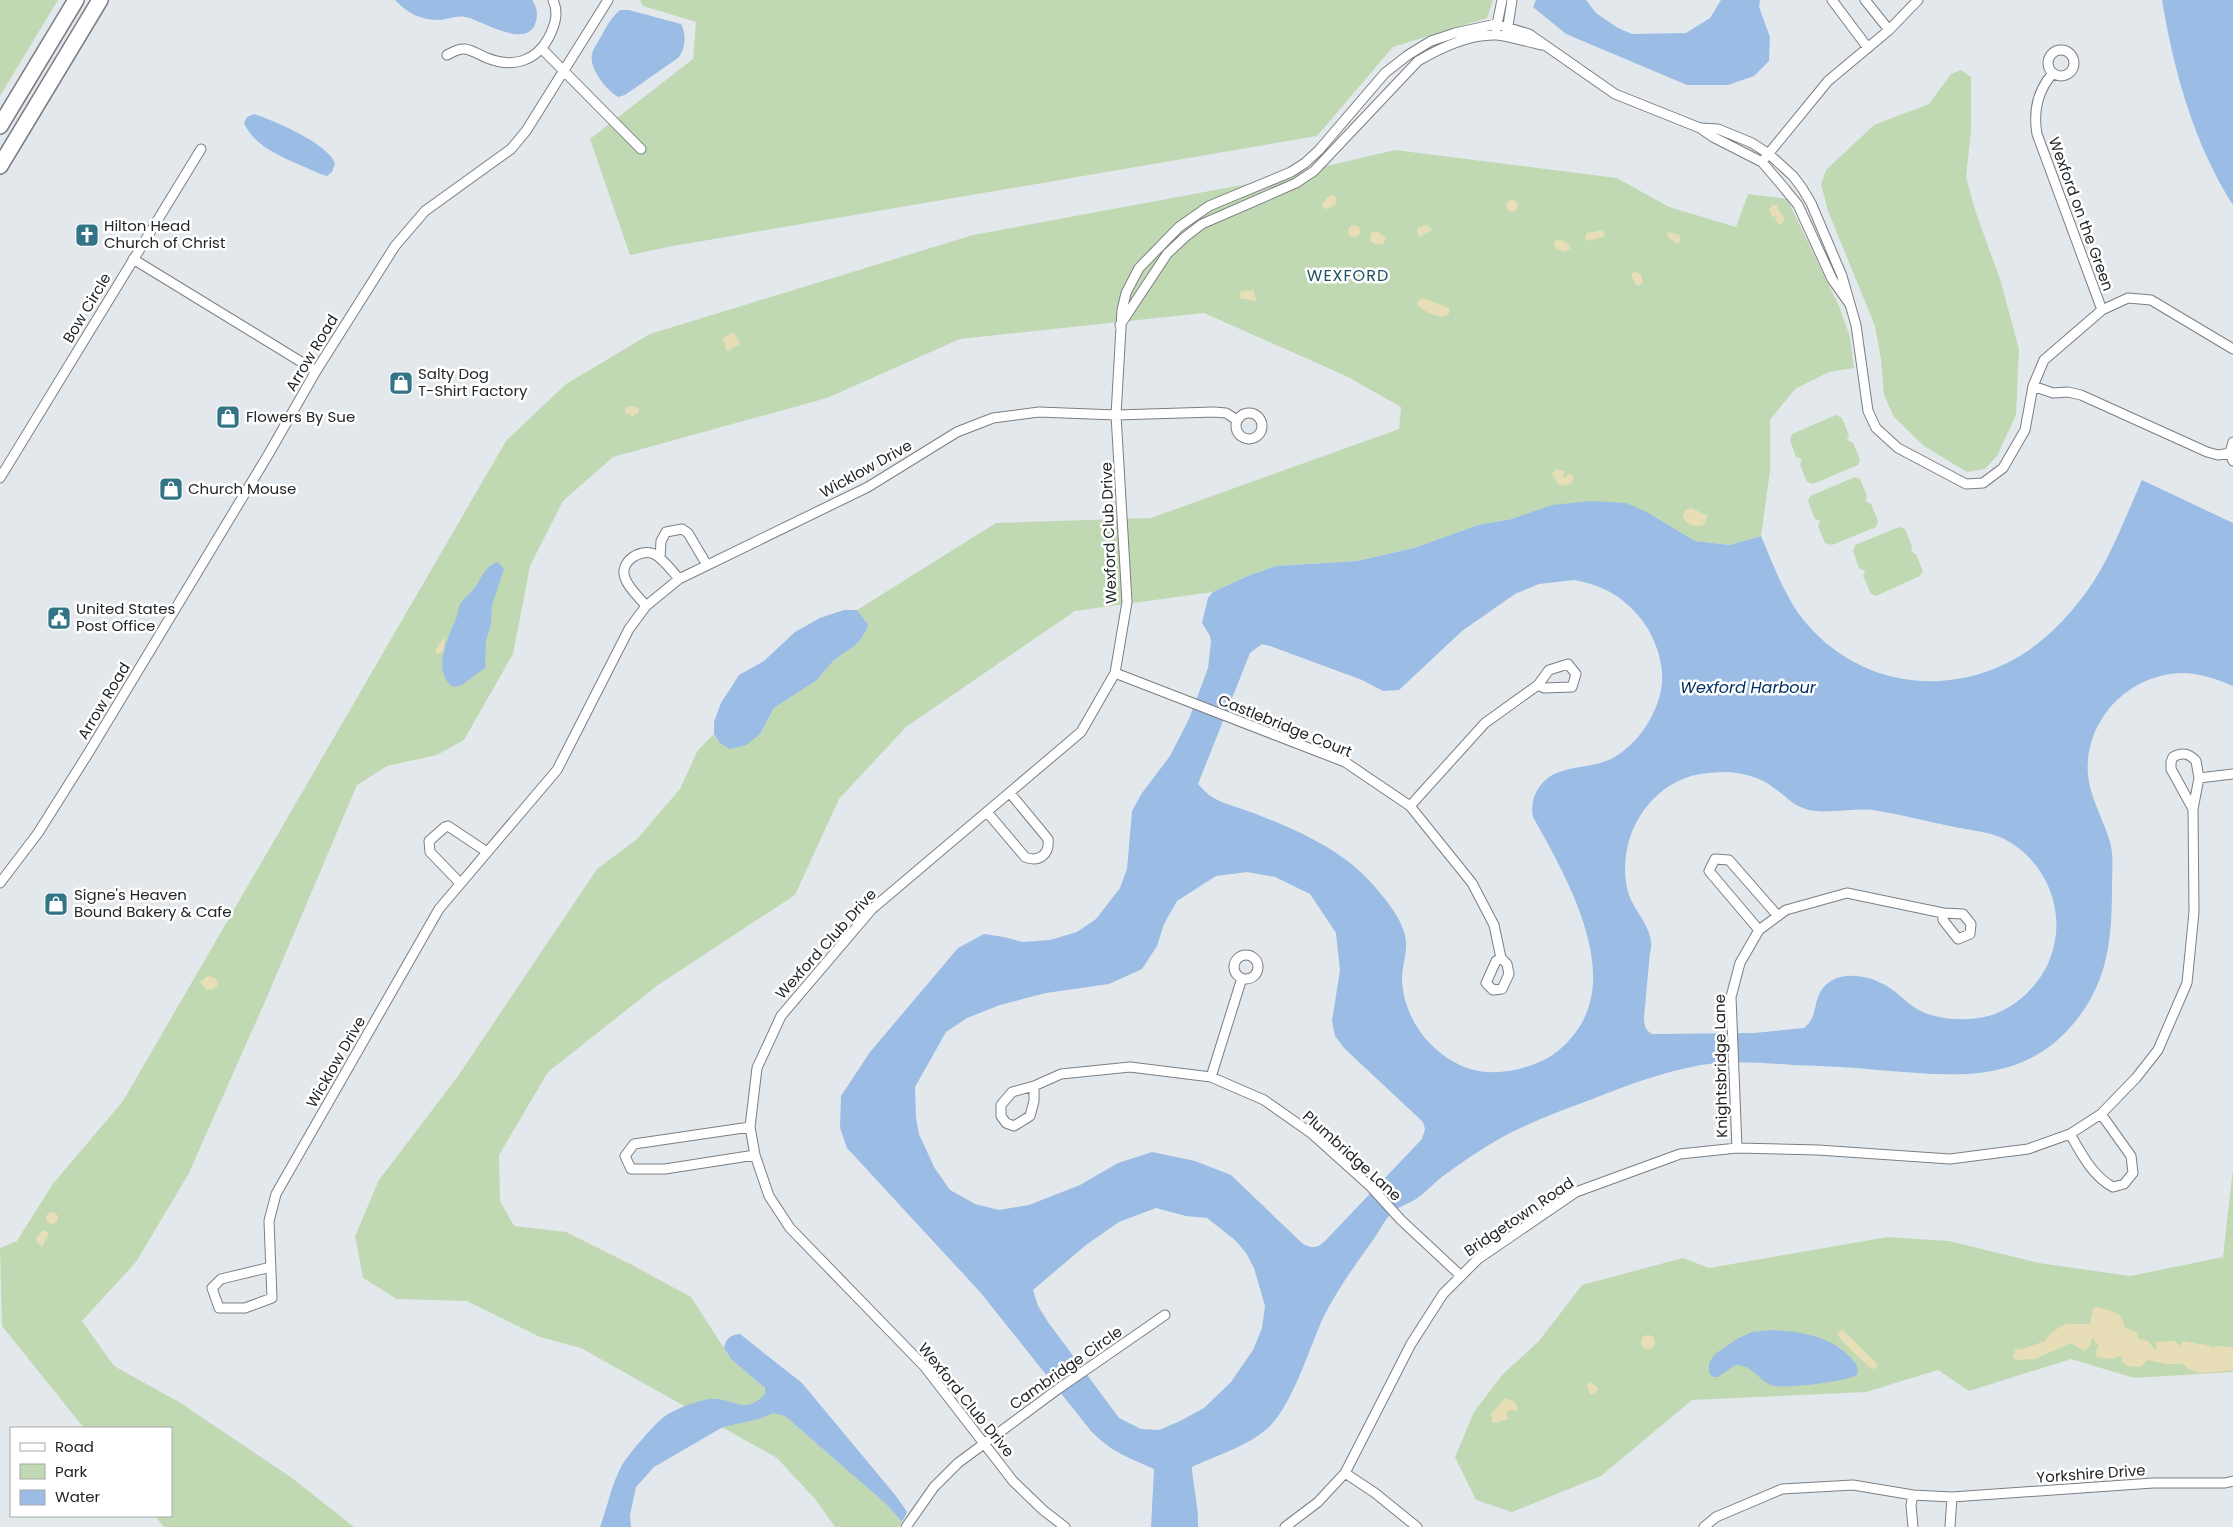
<svg xmlns="http://www.w3.org/2000/svg" width="2233" height="1527" viewBox="0 0 2233 1527" font-family="Poppins,sans-serif">
	<style>
		.green { fill: #c1d9b3 }
		.sand { fill: #e7deb8 }
		.water { fill: #9bbde5; fill-rule: evenodd }
		.lines { fill: none; stroke-linecap: round; stroke-linejoin: round }
		.minor-casing { stroke: #7b7f84; stroke-width: 11 }
		.trunk-casing { stroke: #7b7f84; stroke-width: 18 }
		.minor { stroke: #fff; stroke-width: 9 }
		.trunk { stroke: #fff; stroke-width: 15 }
		.labels { text-anchor: middle; stroke-width: 5; stroke-linejoin: round; paint-order: stroke }
		.street-label { font-size: 15px; fill: #232527; stroke: #fff }
		.poi-label { font-size: 15px; fill: #232527; stroke: #fff; text-anchor: start }
		.neighbourhood-label { font-size: 16px; letter-spacing: 1px; fill: #1d5261; stroke: #fff }
		.water-label { font-size: 16px; font-style: italic; fill: #003162; stroke: #fff }
	</style>
	<rect width="100%" height="100%" fill="#e3e8ed"/>
	<path class="green" d="M0 0H58L0 96Z
		M640 0H1493L1487 18 1393 47 1317 136 673 246 630 255 590 139 693 59 696 22 643 6Z
		M1961 70 1971 77V131L1966 177 1975 210 2000 279 2019 349 2016 415 1997 456 1985 469 1967 472 1924 446 1894 417 1884 395 1881 360 1875 326 1828 211 1821 184 1826 170 1874 125 1929 104 1951 74Z
		M1395 150 1617 178 1669 207 1736 227 1748 194 1787 199 1839 306 1850 337 1854 368 1829 372 1795 389 1770 420V471L1761 536 1730 545 1695 541 1647 512 1529 514 1512 519 1478 525 1414 548 1357 561 1276 566 1250 575 1213 592 1075 611 906 727 839 799 795 895 658 985 548 1072 499 1155 500 1201 514 1226 566 1232 636 1267 691 1297 731 1359 765 1388 785 1416 886 1504 902 1522 899 1527H835L815 1499 777 1458 581 1348 540 1337 467 1301 397 1299 363 1278 355 1236 379 1180 458 1076 597 869 637 839 680 789 698 750 714 734 720 743 760 734 774 708 817 680 834 660 857 644 868 624 857 610 996 523 1151 518 1399 429 1401 407 1346 376 1204 313 960 339 827 398 613 457 563 501 530 566 513 654 464 740 437 755 387 766 357 785 267 997 188 1175 136 1262 82 1321 114 1366 179 1402 292 1478 354 1527H164L155 1516H171V1428H84L2 1326 0 1248 17 1241 52 1185 123 1101 506 441 566 384 650 334 973 235 1258 182Z
		M1836 415 1842 418 1849 435 1847 440 1853 443 1860 459 1858 465 1813 484 1807 482 1800 465 1802 459 1796 457 1790 440 1792 434Z
		M1855 477 1860 479 1867 496 1866 501 1871 504 1878 521 1876 527 1832 545 1825 543 1818 526 1820 521 1815 519 1808 501 1810 496Z
		M1899 527 1905 529 1912 546 1911 551 1916 554 1923 571 1920 576 1876 596 1871 594 1863 576 1865 571 1859 568 1853 551 1855 545Z
		M2233 1168V1372L2134 1378 2071 1359 1969 1391 1938 1370 1866 1392 1692 1400 1601 1476 1512 1512 1476 1500 1455 1457 1474 1412 1502 1375 1539 1341 1582 1285 1683 1258 1709 1268 1888 1237 1949 1241 2039 1263 2130 1276 2223 1257Z"/>
	<path class="sand" d="M1330 195H1333L1337 199 1336 204 1327 209 1323 208 1322 204Z
		M1506 206a6 6 0 1 1 12 0a6 6 0 1 1-12 0Z
		M1772 205H1776L1785 219 1781 225 1775 220 1777 216 1773 217 1769 210Z
		M1427 225 1432 230 1420 237 1417 232 1418 227Z
		M1348 231a6 6 0 1 1 12 0a6 6 0 1 1-12 0Z
		M1603 230 1605 236 1587 241 1585 239 1587 233Z
		M1377 231 1386 238 1383 244H1375L1370 241 1371 233Z
		M1669 232 1679 235 1681 241 1677 244 1667 236Z
		M1559 239 1570 245V249L1563 252 1555 248 1554 242Z
		M1636 272 1641 274 1643 282 1639 286 1636 285 1632 277V273Z
		M1254 290 1256 301 1239 298 1241 291Z
		M1423 298 1449 308V314C1439 320 1426 312 1418 306L1417 302Z
		M730 333H734L740 344 728 351 725 347 726 344 722 341 725 337Z
		M628 406 639 408 638 413 632 417 630 414H626L625 410Z
		M1556 469 1564 471 1563 476 1565 478 1569 474 1574 476 1572 484 1560 486 1552 474Z
		M1691 508 1708 516 1703 525C1695 528 1685 524 1683 516L1685 510Z
		M445 636 443 652 436 654V649Z
		M208 976 215 978 218 982 217 986 211 990 206 989 200 982Z
		M46 1218a6 6 0 1 1 12 0a6 6 0 1 1-12 0Z
		M43 1230 49 1233 42 1247 37 1242 36 1238Z
		M2099 1307C2115 1314 2120 1309 2125 1328L2136 1332 2139 1339 2148 1341 2156 1351V1342L2175 1341 2180 1346 2183 1341 2211 1346 2213 1349 2215 1346 2233 1347V1370C2216 1371 2195 1378 2183 1364H2166L2147 1360 2140 1367 2128 1366 2122 1362V1356L2110 1359 2097 1357 2095 1352 2099 1346 2092 1338 2090 1346 2084 1351 2071 1343 2035 1359 2016 1360 2013 1357 2015 1350 2023 1349 2045 1341 2051 1333 2065 1324H2090L2093 1309Z
		M1842 1329 1877 1364V1368L1872 1369C1867 1365 1838 1338 1837 1334Z
		M1641 1342a7 7 0 1 1 14 0a7 7 0 1 1-14 0Z
		M1589 1381 1599 1389 1593 1394H1590L1587 1387Z
		M1505 1398 1514 1401 1518 1409 1515 1411 1509 1410 1506 1413 1508 1419 1494 1423 1492 1422 1491 1414Z"/>
	<path class="water" d="M395 0H532C537 7 538 13 536 21 529 52 480 19 465 17 457 15 447 20 439 20 420 20 407 13 395 0Z
		M1536 0H1586L1596 13 1618 28 1632 34 1686 33 1710 18 1721 0H1760L1759 7 1770 37 1769 61 1754 76 1728 85H1687L1566 34 1533 7Z
		M2162 0H2233V205C2194 144 2174 72 2162 0Z
		M620 10H629L681 24C687 34 685 50 678 58L625 95 618 97C606 89 589 69 592 54 594 47 600 39 603 33 608 24 612 17 620 10Z
		M254 114C275 121 327 143 335 163L332 172 327 176 320 174C294 161 256 151 244 123L247 117Z
		M2142 480 2233 523V686C2217 679 2199 673 2181 673 2132 675 2093 712 2088 760 2085 791 2102 814 2110 842 2114 857 2112 873 2112 888 2112 944 2107 988 2067 1031 2014 1086 1946 1075 1878 1070 1850 1067 1821 1066 1793 1065 1767 1063 1741 1061 1716 1063 1672 1068 1630 1084 1590 1100 1568 1108 1546 1116 1525 1126 1497 1138 1471 1156 1446 1174 1435 1181 1427 1192 1416 1199 1407 1205 1398 1206 1390 1215 1383 1222 1379 1232 1373 1240 1355 1265 1337 1290 1323 1318 1309 1349 1292 1406 1268 1428 1246 1447 1217 1455 1192 1467 1193 1487 1199 1506 1198 1527H1151L1154 1469C1129 1458 1110 1451 1091 1431L980 1292 847 1148 840 1128 841 1096 870 1052 958 948 984 934 1004 937 1023 942 1050 940 1077 932 1096 919 1120 888 1127 869 1132 811 1142 793 1170 756 1189 719 1208 668 1211 642 1210 636 1202 623 1208 598 1213 592 1250 575 1276 566 1357 561 1414 548 1478 525 1512 519 1552 505 1592 501 1626 503 1647 512 1695 541 1730 545 1761 536C1774 566 1785 598 1806 623 1856 682 1936 697 2005 664 2033 651 2058 628 2077 604 2107 569 2123 522 2142 480ZM1574 580C1602 585 1623 596 1641 619 1654 635 1664 662 1662 683 1659 713 1638 745 1611 759 1592 768 1565 766 1549 777 1536 787 1530 801 1533 817 1564 873 1622 970 1576 1032 1566 1045 1553 1057 1537 1063 1511 1074 1480 1077 1454 1062 1424 1045 1404 1015 1402 980 1402 967 1407 953 1406 941 1404 923 1391 906 1380 893 1349 853 1302 832 1256 814 1242 808 1225 805 1212 797 1207 794 1202 788 1198 784L1250 653 1262 644 1270 646 1362 680 1383 691 1399 690 1462 631 1515 594 1539 584ZM1729 772C1745 774 1761 777 1774 788 1786 796 1794 807 1809 810 1829 814 1852 808 1873 810 1899 814 1925 821 1950 826 1967 830 1987 831 2002 838 2042 857 2064 903 2054 945 2048 975 2024 1003 1995 1014 1975 1021 1949 1021 1928 1014 1909 1008 1899 991 1881 983 1867 976 1845 972 1831 981 1810 994 1821 1015 1804 1028L1754 1033 1652 1034C1645 1030 1644 1025 1644 1017 1646 999 1647 981 1649 964 1649 956 1652 948 1651 941 1649 924 1633 909 1628 892 1616 845 1642 791 1691 776 1703 773 1716 772 1729 772ZM1247 872 1275 877 1310 894 1336 933 1340 970 1332 1021 1335 1036 1345 1049 1423 1122 1425 1129 1422 1139 1324 1242C1316 1249 1312 1248 1303 1244L1231 1175 1195 1161 1152 1152 1118 1163 1080 1185 1029 1205 999 1210 975 1204 950 1190 934 1167 919 1134 916 1118 915 1087 946 1032 967 1018 1000 1005 1046 993 1109 984 1142 969 1157 946 1164 924 1177 901 1216 876ZM1156 1208 1186 1216 1207 1218 1235 1240 1246 1253 1254 1268 1265 1306 1262 1328 1253 1350 1231 1382 1204 1408 1180 1421 1159 1430 1141 1429 1119 1418 1048 1322 1038 1306 1033 1290 1086 1245 1119 1222Z
		M498 562 504 569 492 605 491 624 486 641 485 668 462 685 453 687C431 671 448 638 456 619 458 614 458 608 460 604 463 599 469 595 473 590 482 579 484 566 498 562Z
		M844 610H857L868 624 866 631 857 644 834 660 817 680 774 708 760 734 746 745 730 749 720 743 714 734V722L721 703 739 675 764 661 795 632 820 618Z
		M1773 1330C1802 1332 1830 1336 1851 1358 1857 1364 1859 1368 1857 1375 1845 1382 1790 1388 1775 1386 1758 1383 1757 1366 1735 1365L1718 1377H1713L1709 1373V1363L1715 1354 1737 1339 1752 1332Z
		M740 1334 802 1383 896 1496 907 1512 902 1522 886 1504 785 1416 773 1413 759 1419 723 1427 654 1467 636 1487 630 1515 631 1527H600C607 1508 611 1487 620 1469 625 1458 653 1425 664 1417 672 1410 699 1400 710 1399 734 1397 744 1417 765 1394V1388L731 1359 724 1348C726 1338 730 1335 740 1334Z"/>
	<g class="lines">
		<g class="minor-casing">
			<path id="minor" d="M1832 0 1868 48
				M1865 0 1889 30
				M1496 29 1502 0
				M1507 32 1512 0
				M542 49 641 149
				M2048 63a13 13 0 1 1 26 0a13 13 0 1 1-26 0Z
				M447 55C453 52 458 48 465 49 473 50 479 55 487 58 512 68 536 62 549 37 555 25 559 13 553 0
				M2053 73C2038 90 2033 111 2037 134L2102 310 2128 298 2151 300 2233 349
				M1701 128 1718 129 1752 143 1769 154 1793 176 1802 188 1811 203 1842 276 1856 325 1868 411 1876 428 1898 448 1966 484 1983 483 2003 468 2025 430 2033 386 2044 360 2102 310
				M1765 158 1828 81 1889 30 1918 0
				M133 259 316 371
				M1120 325 1167 254 1185 237 1202 224 1296 183 1314 171 1418 61C1440 48 1469 34 1496 35 1510 36 1527 42 1542 45
				M2033 386 2053 393 2068 392 2081 395 2207 452 2218 455 2230 453
				M1236 426a13 13 0 1 1 26 0a13 13 0 1 1-26 0Z
				M2233 442 2230 453 2233 461
				M0 478 201 149
				M660 558 661 541 666 532 682 529 688 533 707 565
				M646 606C639 597 629 589 625 578 619 562 640 548 654 554 664 559 672 571 679 579
				M1115 673 1345 762 1410 806 1472 883 1494 925 1501 958 1507 964 1509 974 1502 989 1493 990 1486 983 1496 961 1501 958
				M2199 778 2233 774
				M1410 806 1485 723 1538 685 1549 670 1568 664 1576 674 1572 687 1544 688 1538 685
				M987 812 1025 857C1039 863 1050 854 1048 839L1010 793
				M0 883 38 833 89 752 268 455 316 371 395 246 425 211 511 149 526 131 608 0
				M460 883 430 852 429 841 445 827 448 826 487 852
				M1759 930 1709 871 1715 859 1729 860 1778 916
				M1234 967a12 12 0 1 1 24 0a12 12 0 1 1-24 0Z
				M1211 1077 1242 978
				M1034 1086V1101L1030 1116 1014 1126 1006 1123 1001 1116V1105L1012 1092 1034 1086 1061 1074 1130 1067 1211 1077 1264 1100 1311 1133 1371 1187 1401 1220 1460 1275
				M750 1127 634 1144 625 1156 631 1169H665L755 1155
				M2070 1134C2081 1153 2093 1177 2113 1187L2124 1184 2133 1173 2131 1156 2101 1114
				M1737 1148 1731 997 1740 963 1759 930 1786 910 1847 893 1943 913 1963 914 1971 924 1970 934 1958 939 1943 920V913
				M271 1267 221 1279 212 1288 219 1308H245L272 1298 269 1221 276 1194 439 909 557 770 629 629 646 606 679 579 868 487 957 432 993 418 1039 412 1116 415 1214 412 1226 413 1237 420
				M1345 1473 1375 1493 1417 1527
				M906 1527 934 1487 958 1463 1058 1389 1165 1315
				M1065 1527 1043 1510 1013 1481 924 1366 790 1228 769 1196 755 1155 750 1127 757 1068 781 1016 872 909 1081 732 1115 673 1127 602 1116 415 1122 310 1126 293 1139 268 1179 227 1209 206 1291 172 1305 163 1319 150 1385 73 1408 55 1431 41 1455 33 1496 24 1529 34 1615 94 1700 128 1713 137 1762 162 1785 189 1798 205 1832 279 1849 303
				M1285 1527 1318 1502 1345 1473 1411 1344 1443 1294 1478 1259 1576 1192 1680 1154 1737 1148 1818 1150 1950 1159 2028 1149 2070 1134 2101 1114 2136 1078 2158 1050 2187 983 2194 912 2193 809 2199 778 2196 761C2189 753 2182 752 2173 757L2171 762V769L2193 809
				M1704 1527 1716 1517 1782 1489 1853 1485 1913 1495 1952 1497 2153 1483H2225L2233 1481
				M1913 1527 1911 1505 1913 1495
				M1950 1527 1952 1497"/>
		</g>
		<g class="trunk-casing">
			<path id="trunk" d="M0 126 76 0
				M0 166 100 0"/>
		</g>
		<use href="#minor" class="minor"/>
		<use href="#trunk" class="trunk"/>
	</g>
	<defs>
		<g id="church-square" transform="scale(1.25)"><rect x="-9" y="-9" width="18" height="18" rx="4" fill="#327386" stroke="#fff"/><path d="M-1.2-6h2.4v3.5h3.3v2.4h-3.3V6h-2.4V-.1h-3.3v-2.4h3.3Z" fill="#fff"/></g>
		<g id="shop-square" transform="scale(1.25)"><rect x="-9" y="-9" width="18" height="18" rx="4" fill="#327386" stroke="#fff"/><path d="M-5-2.5h2.3a2.7 3.5 0 0 1 5.4 0H5L5.5 6h-11ZM-1.5-2.5h3a1.5 2.3 0 0 0-3 0Z" fill="#fff"/></g>
		<g id="civic-square" transform="scale(1.25)"><rect x="-9" y="-9" width="18" height="18" rx="4" fill="#327386" stroke="#fff"/><path d="M-.6-6.5H3V-4.5H.6V-3L4-1V1h2V6H-6V1h2V-1L-.6-3ZM-1.2 2.5V6h2.4V2.5Z" fill="#fff"/></g>
	</defs>
	<g fill-rule="evenodd">
		<use href="#church-square" x="87" y="235"/>
		<use href="#shop-square" x="401" y="383"/>
		<use href="#shop-square" x="228" y="417"/>
		<use href="#shop-square" x="171" y="489"/>
		<use href="#civic-square" x="59" y="618"/>
		<use href="#shop-square" x="56" y="904"/>
	</g>
	<g class="labels">
		<g class="street-label">
			<text transform="translate(2081 214) rotate(70)" y="5">Wexford on the Green</text>
			<text transform="translate(87 308) rotate(-59)" y="5">Bow Circle</text>
			<text transform="translate(312 353) rotate(-59)" y="5">Arrow Road</text>
			<text transform="translate(866 469) rotate(-29)" y="5">Wicklow Drive</text>
			<text transform="translate(1109 533) rotate(-92)" y="5">Wexford Club Drive</text>
			<text transform="translate(104 701) rotate(-59)" y="5">Arrow Road</text>
			<text transform="translate(1285 726) rotate(22)" y="5">Castlebridge Court</text>
			<text transform="translate(826 944) rotate(-48)" y="5">Wexford Club Drive</text>
			<text transform="translate(336 1062) rotate(-60)" y="5">Wicklow Drive</text>
			<text transform="translate(1721 1066) rotate(-91)" y="5">Knightsbridge Lane</text>
			<text transform="translate(1352 1156) rotate(42)" y="5">Plumbridge Lane</text>
			<text transform="translate(1519 1217) rotate(-34)" y="5">Bridgetown Road</text>
			<text transform="translate(1066 1368) rotate(-35)" y="5">Cambridge Circle</text>
			<text transform="translate(966 1400) rotate(51)" y="5">Wexford Club Drive</text>
			<text transform="translate(2091 1474) rotate(-4)" y="5">Yorkshire Drive</text>
		</g>
		<g class="poi-label">
			<text x="104" y="231">Hilton Head<tspan x="104" dy="17">Church of Christ</tspan></text>
			<text x="418" y="379">Salty Dog<tspan x="418" dy="17">T-Shirt Factory</tspan></text>
			<text x="246" y="422">Flowers By Sue</text>
			<text x="188" y="494">Church Mouse</text>
			<text x="76" y="614">United States<tspan x="76" dy="17">Post Office</tspan></text>
			<text x="74" y="900">Signe's Heaven<tspan x="74" dy="17">Bound Bakery &amp; Cafe</tspan></text>
		</g>
		<g class="neighbourhood-label">
			<text x="1348" y="281">WEXFORD</text>
		</g>
		<g class="water-label">
			<text x="1748" y="693">Wexford Harbour</text>
		</g>
	</g>
	<rect x="10" y="1427" width="162" height="90" fill="#ffffff" stroke="#a7a8a9"/>
	<rect x="20" y="1443" width="25" height="8" fill="#ffffff" stroke="#a7a8a9"/>
	<text x="55" y="1452" font-size="15" fill="#232527">Road</text>
	<rect x="20" y="1464" width="25" height="15" fill="#c1d9b3" stroke="#a7a8a9"/>
	<text x="55" y="1477" font-size="15" fill="#232527">Park</text>
	<rect x="20" y="1490" width="25" height="15" fill="#9bbde5" stroke="#a7a8a9"/>
	<text x="55" y="1502" font-size="15" fill="#232527">Water</text>
</svg>
